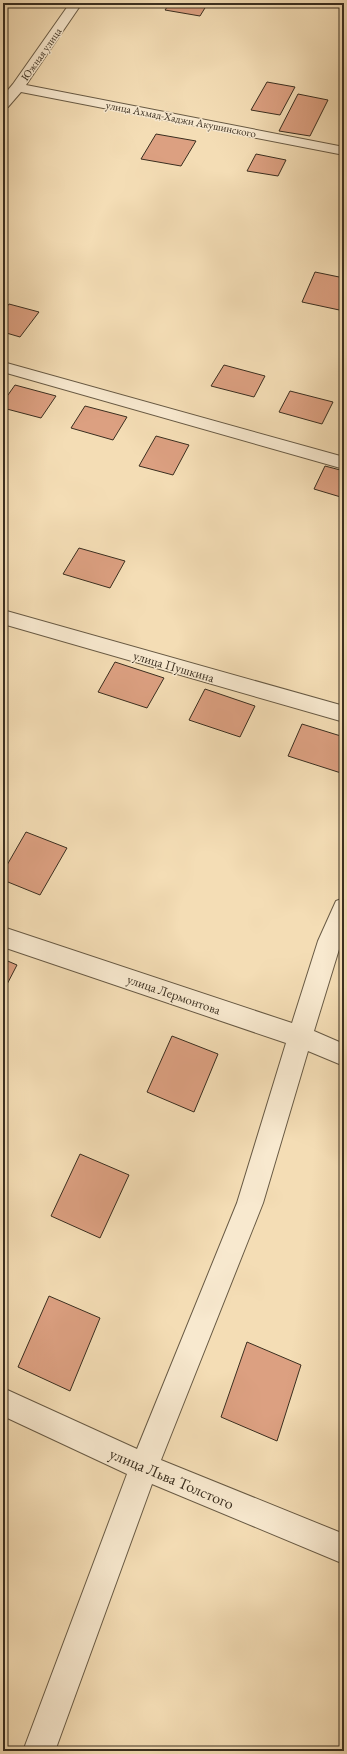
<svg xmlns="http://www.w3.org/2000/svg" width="347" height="1754" viewBox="0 0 347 1754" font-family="'EB Garamond',serif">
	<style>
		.building { fill: #dca081; stroke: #3a2e1f }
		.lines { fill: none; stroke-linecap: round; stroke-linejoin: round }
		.minor-casing { stroke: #685a44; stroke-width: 2 }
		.minor { fill: #f8e9cf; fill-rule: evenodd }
		.labels { text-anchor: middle; stroke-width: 3; stroke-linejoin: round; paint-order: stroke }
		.far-street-label { font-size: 11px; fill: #3a2e1f; stroke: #f8e9cf }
		.street-label { font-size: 13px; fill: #3a2e1f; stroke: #f8e9cf }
		.near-street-label { font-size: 16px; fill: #3a2e1f; stroke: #f8e9cf }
	</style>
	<rect width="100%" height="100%" fill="#f4ddb5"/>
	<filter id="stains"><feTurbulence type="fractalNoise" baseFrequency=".005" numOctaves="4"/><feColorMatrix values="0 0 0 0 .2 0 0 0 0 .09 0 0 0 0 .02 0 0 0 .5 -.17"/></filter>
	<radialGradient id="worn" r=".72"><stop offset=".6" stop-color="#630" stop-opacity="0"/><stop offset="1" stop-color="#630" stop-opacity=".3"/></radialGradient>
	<path class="building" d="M170 3H208L200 16 165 10Z
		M267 82 295 87 280 115 251 110Z
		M298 94 328 100 310 136 279 131Z
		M156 134 196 141 181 166 141 159Z
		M256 154 286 160 278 176 247 171Z
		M315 272 344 278V311L302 302Z
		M9 304 39 312 20 337 3 332V312Z
		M224 365 265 376 254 397 211 386Z
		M15 385 56 396 41 418 3 408V402Z
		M290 391 333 402 322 424 279 412Z
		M85 406 127 417 113 440 71 428Z
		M156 436 189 445 173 475 139 466Z
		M325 466 344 471V498L314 489Z
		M79 548 125 561 110 588 63 574Z
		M115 662 164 678 147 708 98 692Z
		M205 689 255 706 240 737 189 720Z
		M302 724 344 737V766L341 773 288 756Z
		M26 832 67 848 40 895 3 880V872Z
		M3 959 17 965 3 992Z
		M172 1036 218 1054 194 1112 147 1092Z
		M80 1154 129 1175 100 1238 51 1216Z
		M49 1296 100 1318 70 1391 18 1367Z
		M247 1342 301 1365 277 1441 221 1417Z"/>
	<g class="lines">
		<g class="minor-casing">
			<path id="minor" d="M70 3H82L26 85 344 147V155L21 92 8 107 3 108V96L13 84Z
				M3 362 344 457V469L3 372Z
				M3 610 344 706V722L3 624Z
				M344 898V933L314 1031 344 1044V1066L308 1051 263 1203 161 1460 344 1534V1564L152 1484 55 1751H23L127 1474 3 1416V1388L137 1449 237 1203 286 1043 3 947V927L292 1023 318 941 336 901Z"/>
		</g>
		<use href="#minor" class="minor"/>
	</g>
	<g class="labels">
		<g class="far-street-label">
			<text transform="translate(41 54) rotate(-55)" y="4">Южная улица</text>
			<text transform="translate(181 119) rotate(11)" y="4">улица Ахмад-Хаджи Акушинского</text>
		</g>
		<g class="street-label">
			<text transform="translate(174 666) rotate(16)" y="5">улица Пушкина</text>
			<text transform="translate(174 994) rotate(19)" y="5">улица Лермонтова</text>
		</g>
		<g class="near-street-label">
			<text transform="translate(172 1478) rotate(23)" y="6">улица Льва Толстого</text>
		</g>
	</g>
	<rect width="347" height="1754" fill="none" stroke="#f4ddb5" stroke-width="16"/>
	<rect x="4" y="4" width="339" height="1746" fill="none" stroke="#3a2e1f" stroke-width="2"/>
	<rect x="8" y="8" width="331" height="1738" fill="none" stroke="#3a2e1f"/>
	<rect width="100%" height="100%" filter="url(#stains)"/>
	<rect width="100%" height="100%" fill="url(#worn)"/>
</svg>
